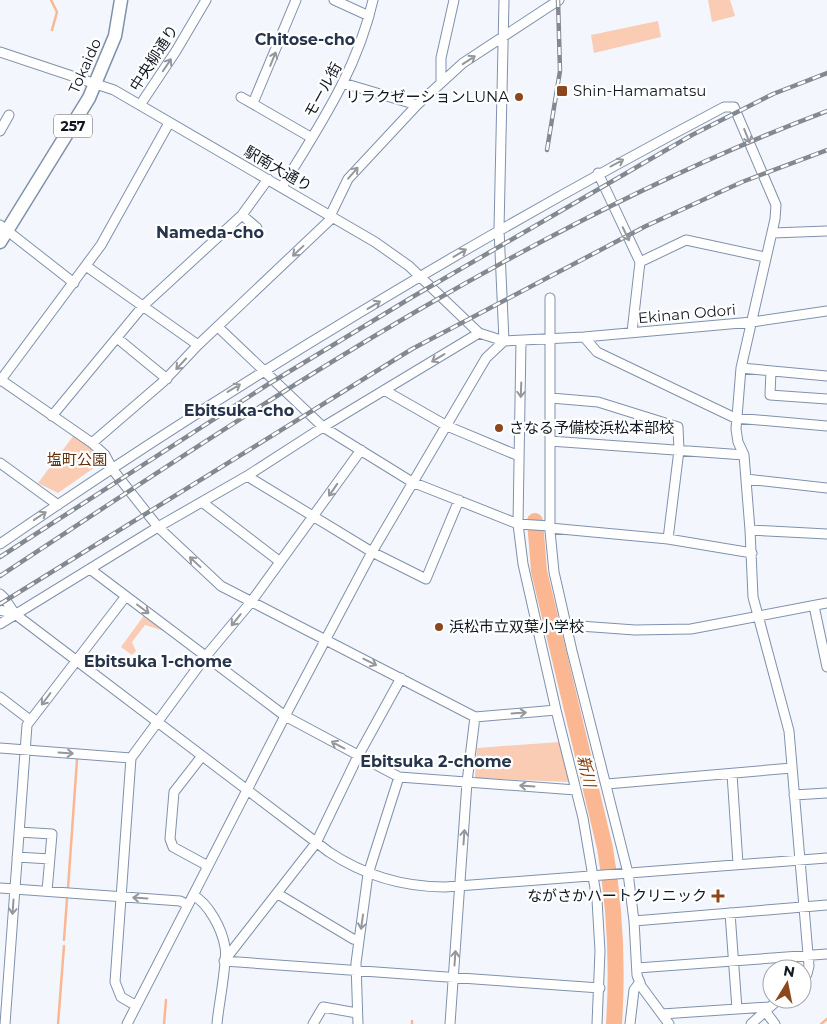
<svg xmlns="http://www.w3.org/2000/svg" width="827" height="1024" viewBox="0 0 827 1024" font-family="Montserrat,'Noto Sans JP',sans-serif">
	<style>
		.green { fill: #f9ccb3 }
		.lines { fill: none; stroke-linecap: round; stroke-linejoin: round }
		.stream { stroke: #fbb791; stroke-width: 2.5 }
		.river { stroke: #fbb791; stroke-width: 16 }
		.minor-casing { stroke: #8091ac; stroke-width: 11 }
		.highway-casing { stroke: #8091ac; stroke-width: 15 }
		.minor { stroke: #fff; stroke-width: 9 }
		.highway { stroke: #fff; stroke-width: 12 }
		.rail-casing { stroke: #838991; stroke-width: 4.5 }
		.rail { stroke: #fff; stroke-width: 2.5; stroke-dasharray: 8; stroke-linecap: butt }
		.oneway { stroke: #94979c }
		.poi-dot { fill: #8c481c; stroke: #fff; stroke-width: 2 }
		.labels { text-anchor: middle; stroke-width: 4.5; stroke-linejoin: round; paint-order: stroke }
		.shield { fill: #fff; stroke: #585d64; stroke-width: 1 }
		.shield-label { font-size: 14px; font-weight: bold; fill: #111822 }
		.street-label { font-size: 15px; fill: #111822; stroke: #fff }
		.poi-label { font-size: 15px; fill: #111822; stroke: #fff; text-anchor: start }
		.park-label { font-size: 15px; fill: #642f0b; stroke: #fff }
		.neighbourhood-label { font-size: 16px; font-weight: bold; fill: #26354b; stroke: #fff }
		.water-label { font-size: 16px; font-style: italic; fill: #873d01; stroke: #fff }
	</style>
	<rect width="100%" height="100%" fill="#f3f7fd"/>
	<path class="green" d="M708 0H730L735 16 712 22Z
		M658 21 661 37 594 53 591 35Z
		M74 435C85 442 98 449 101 463L58 493 38 483Z
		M145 614 165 629 164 631 145 625 132 642 136 651 132 655 121 647Z
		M559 742 569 782 475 778 477 748Z"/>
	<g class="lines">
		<path class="stream" d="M51 0 57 12 52 30
			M68 888 77 760
			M64 940 67 899
			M58 1024 64 946
			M164 1024 166 1000
			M412 1024V1021
			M821 1024 827 1019"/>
		<path class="river" d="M535 521 539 571 605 848C615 907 618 964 614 1024"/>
		<g class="minor-casing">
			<path id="minor" d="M334 0 369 16
				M0 52 114 90 375 242 409 266 479 333 504 341 584 337 752 322 827 311
				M441 82V58L454 0
				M343 83 417 105
				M241 97 312 138
				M253 103 296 0
				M140 105 176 51 206 0
				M0 131 9 115
				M598 173 640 262 632 332
				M282 187C319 126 357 71 373 0
				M242 215 257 228
				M330 216 348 179 417 105 463 63 559 0
				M0 225 74 283
				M772 233 827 231
				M640 262 686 240 765 257
				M86 266 198 345
				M550 298V531L554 572 572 651 628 873 634 921 637 975 641 986 669 1024
				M218 327 323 427 412 482 518 524 550 526
				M584 337 597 352 735 418 827 426
				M117 338 167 379
				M521 341 518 524 523 564 556 710 583 818 597 900 600 951 597 1024
				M741 368 827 376
				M771 371 770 395 827 399
				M1 380 92 443 105 455 113 470 158 527 221 586 475 717 556 710
				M0 381 101 245 169 123
				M384 390 447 426 519 456
				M551 398 598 402 678 427 679 450 668 539
				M52 416 143 306 242 215 268 179
				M550 441 744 455
				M92 443 164 381 198 345 333 217
				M0 463 58 505
				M247 476 372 552 426 579 459 500
				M746 479 827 488
				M202 502 279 561
				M550 528 668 539 752 553
				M750 530 827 534
				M0 544C233 384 474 239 724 107H734L776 205 775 219 741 368 736 429 738 442 744 455 750 530 753 597 789 731 809 966 807 974 802 979
				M90 569 285 716 399 777 576 790
				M0 594 5 599 15 614 329 852C365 876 402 887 445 887L827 858
				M814 606 827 667
				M0 610 15 614
				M0 624 158 527 247 476 323 427 479 333
				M566 625 635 630 691 629 827 603
				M0 697 30 720
				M0 748 131 758
				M202 756 174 792 170 839 173 847 208 866
				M732 774 738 864
				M607 784 792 768
				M794 795 827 793
				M19 832 52 834 47 891
				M17 857 50 859
				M0 888 180 901 188 905
				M278 894 353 939 359 940
				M193 895C209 904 222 929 225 947 228 960 218 1008 217 1024
				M634 921 827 905
				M224 961 600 988
				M224 961 316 843 358 756 401 678
				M637 968 827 954
				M135 1005 121 997 115 982 131 758 206 656 251 602 361 450
				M737 1009 769 1007
				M765 1011 775 1024
				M662 1014 737 1009 730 913
				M5 1024 27 725 126 596
				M127 1024 285 716 372 552 486 358 504 341 499 229 504 0
				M313 1024 323 1007 357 1013
				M358 1024 356 963 368 874 399 777
				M450 1024 467 782 475 717
				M630 1024 634 990 640 982
				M751 1024 779 999"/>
		</g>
		<g class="highway-casing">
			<path id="highway" d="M0 242 89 98 115 36 121 0"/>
		</g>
		<use href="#minor" class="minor"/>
		<use href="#highway" class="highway"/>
		<g class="rail-casing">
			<path id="rail" d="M547 150 560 71 558 0
				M0 557 267 385 414 296 692 135 773 94 827 73
				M0 576C264 402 530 223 827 111
				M0 604 412 349 646 226 742 182 827 150"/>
		</g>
		<use href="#rail" class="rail"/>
	</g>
	<defs><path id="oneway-shaft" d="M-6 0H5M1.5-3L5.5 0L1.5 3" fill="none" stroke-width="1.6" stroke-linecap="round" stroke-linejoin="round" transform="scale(1.25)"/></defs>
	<g class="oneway">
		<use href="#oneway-shaft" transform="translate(273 59) rotate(-68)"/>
		<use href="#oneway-shaft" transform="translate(469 60) rotate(-33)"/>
		<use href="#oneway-shaft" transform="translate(167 65) rotate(-56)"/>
		<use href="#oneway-shaft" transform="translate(747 136) rotate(68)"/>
		<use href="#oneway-shaft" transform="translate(617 163) rotate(-28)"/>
		<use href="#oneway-shaft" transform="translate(353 173) rotate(-49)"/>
		<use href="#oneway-shaft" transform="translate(626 234) rotate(64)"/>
		<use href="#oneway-shaft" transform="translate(298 251) rotate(137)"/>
		<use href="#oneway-shaft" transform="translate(460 253) rotate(-31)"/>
		<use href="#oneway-shaft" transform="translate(374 305) rotate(-31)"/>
		<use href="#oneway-shaft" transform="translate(438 358) rotate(149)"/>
		<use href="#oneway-shaft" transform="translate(181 364) rotate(133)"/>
		<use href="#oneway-shaft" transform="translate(234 388) rotate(-31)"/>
		<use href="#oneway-shaft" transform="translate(521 390) rotate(92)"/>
		<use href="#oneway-shaft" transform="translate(333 490) rotate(125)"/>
		<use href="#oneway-shaft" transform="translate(40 516) rotate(-34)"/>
		<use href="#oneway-shaft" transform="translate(195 562) rotate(-137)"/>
		<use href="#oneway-shaft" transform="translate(143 609) rotate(37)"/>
		<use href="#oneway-shaft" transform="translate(236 620) rotate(129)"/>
		<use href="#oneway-shaft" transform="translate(370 662) rotate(27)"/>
		<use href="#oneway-shaft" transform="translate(46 699) rotate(127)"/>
		<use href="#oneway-shaft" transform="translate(519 713) rotate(-4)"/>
		<use href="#oneway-shaft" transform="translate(338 745) rotate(-152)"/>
		<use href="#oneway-shaft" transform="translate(66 753) rotate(4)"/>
		<use href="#oneway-shaft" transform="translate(527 786) rotate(-176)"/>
		<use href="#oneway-shaft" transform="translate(464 837) rotate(-86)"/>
		<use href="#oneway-shaft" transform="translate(140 898) rotate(-176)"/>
		<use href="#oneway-shaft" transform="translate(13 907) rotate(94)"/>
		<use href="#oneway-shaft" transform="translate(362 922) rotate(98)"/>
		<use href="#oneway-shaft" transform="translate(455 958) rotate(-86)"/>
	</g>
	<g class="poi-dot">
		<rect x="556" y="85" width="12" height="12" rx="2.5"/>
		<circle cx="519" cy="97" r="5"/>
		<circle cx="499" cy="428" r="5"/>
		<circle cx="439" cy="627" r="5"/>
		<path d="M715.5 888.5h5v5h5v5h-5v5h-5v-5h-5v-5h5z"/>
	</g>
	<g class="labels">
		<rect class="shield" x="54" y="114.5" width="38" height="23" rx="4"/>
		<g class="shield-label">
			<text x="73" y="131">257</text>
		</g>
		<g class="street-label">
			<text transform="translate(154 58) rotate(-57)" y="5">中央柳通り</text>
			<text transform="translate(85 66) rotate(-66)" y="5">Tokaido</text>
			<text transform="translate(323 90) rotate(-61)" y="5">モール街</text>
			<text transform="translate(278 169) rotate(30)" y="5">駅南大通り</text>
			<text transform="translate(687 314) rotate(-5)" y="5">Ekinan Odori</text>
		</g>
		<g class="poi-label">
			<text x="573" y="96">Shin-Hamamatsu</text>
			<text x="509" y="102" text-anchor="end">リラクゼーションLUNA</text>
			<text x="509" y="433">さなる予備校浜松本部校</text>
			<text x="449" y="632">浜松市立双葉小学校</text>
			<text x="707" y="901" text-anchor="end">ながさかハートクリニック</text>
		</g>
		<g class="park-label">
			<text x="77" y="465">塩町公園</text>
		</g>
		<g class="neighbourhood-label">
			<text x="305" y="45">Chitose-cho</text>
			<text x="210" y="238">Nameda-cho</text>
			<text x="239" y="416">Ebitsuka-cho</text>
			<text x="158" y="667">Ebitsuka 1-chome</text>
			<text x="436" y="767">Ebitsuka 2-chome</text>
		</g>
		<g class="water-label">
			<text transform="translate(587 771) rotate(77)" y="6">新川</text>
		</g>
	</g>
	<g transform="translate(787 984) rotate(10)"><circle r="24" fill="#ffffff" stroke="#a0a3a7"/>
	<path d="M0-4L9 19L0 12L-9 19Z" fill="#8c481c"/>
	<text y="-8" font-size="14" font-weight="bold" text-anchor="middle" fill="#111822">N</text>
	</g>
</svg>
